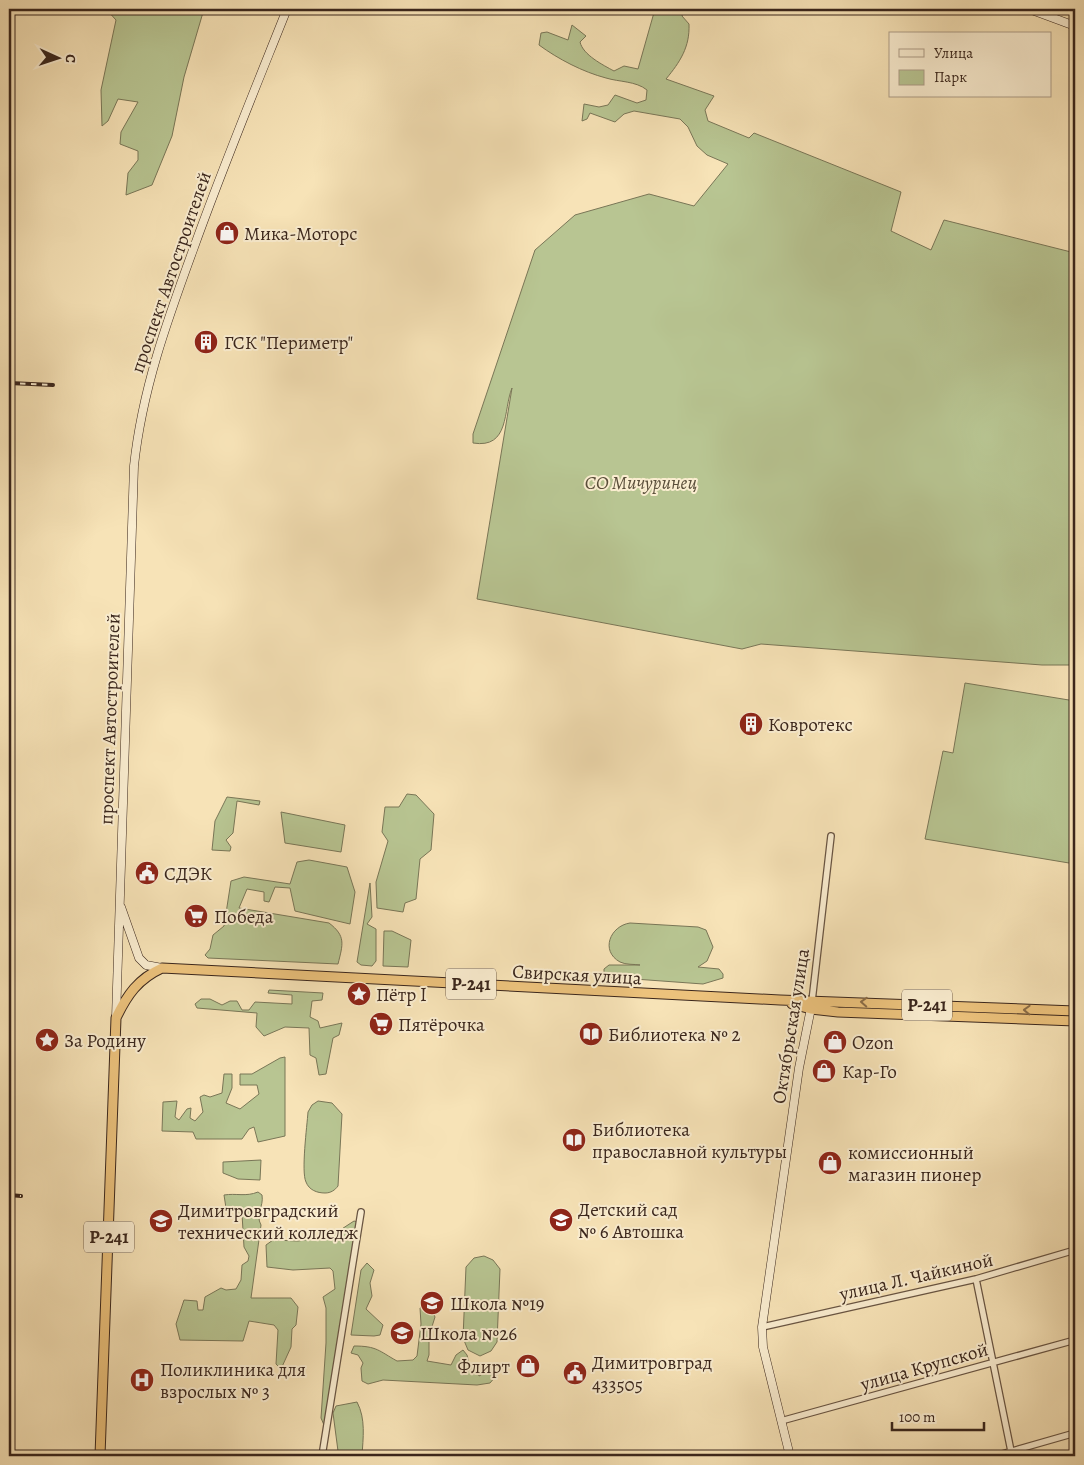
<svg xmlns="http://www.w3.org/2000/svg" width="1084" height="1465" viewBox="0 0 1084 1465" font-family="Alegreya,serif">
	<style>
		.green { fill: #b8c592; stroke: #797657 }
		.lines { fill: none; stroke-linecap: round; stroke-linejoin: round }
		.minor-casing { stroke: #695543; stroke-width: 8 }
		.secondary-casing { stroke: #3a261c; stroke-width: 9 }
		.trunk-casing { stroke: #3a261c; stroke-width: 11 }
		.minor { stroke: #faedd0; stroke-width: 5.5 }
		.secondary { stroke: #faedd0; stroke-width: 8 }
		.trunk { stroke: #ecc27c; stroke-width: 9 }
		.rail-casing { stroke: #3a261c; stroke-width: 4 }
		.rail { stroke: #faedd0; stroke-width: 2; stroke-dasharray: 5.5; stroke-linecap: butt }
		.oneway { stroke: #8a6c47 }
		.labels { text-anchor: middle; stroke-width: 4; stroke-linejoin: round; paint-order: stroke }
		.shield { fill: #faedd0; stroke: #746252; stroke-width: 1 }
		.shield-label { font-size: 18px; font-weight: bold; fill: #3a261c }
		.poi-label { font-size: 19px; fill: #3a261c; stroke: #faedd0; text-anchor: start }
		.street-label { font-size: 19px; fill: #3a261c; stroke: #faedd0 }
		.park-label { font-size: 19px; font-style: italic; fill: #5a4e3a; stroke: #faedd0 }
	</style>
	<rect width="100%" height="100%" fill="#f7e3b7"/>
	<filter id="stains"><feTurbulence type="fractalNoise" baseFrequency=".004" numOctaves="4"/><feColorMatrix values="0 0 0 0 .2 0 0 0 0 .09 0 0 0 0 .02 0 0 0 .5 -.17"/></filter>
	<radialGradient id="worn" r=".72"><stop offset=".6" stop-color="#630" stop-opacity="0"/><stop offset="1" stop-color="#630" stop-opacity=".3"/></radialGradient>
	<path class="green" d="M106 9H204L184 77 172 136 152 185 126 195 128 173 138 160V151L120 144 121 132 138 102 118 99 108 121 102 126 101 90 116 20Z
		M655 9H684L682 16 689 24C690 47 680 62 666 79L714 96 705 110 708 121 749 138 754 133 901 192 891 231 931 250 944 220 1075 253V665H1042L761 644 742 649 477 599 512 388C503 410 510 449 473 443V434L535 250 575 215 649 194 694 206 728 164 707 155 697 146 688 127 680 119 634 111 624 114 615 122 590 113 587 119 582 121 584 104 599 107 608 105 615 95 637 103 646 100 647 90C636 81 619 82 606 78 583 72 558 59 539 45L541 33 547 32 568 40 572 25 586 36 580 42C583 55 603 65 614 71L624 66 638 69Z
		M965 683 1075 701V864L925 839 943 751 953 753Z
		M407 794 416 795 434 814 431 850 420 859 416 899 405 903 403 912 377 908 376 882 388 841 382 832 385 807H399Z
		M227 797 260 801 259 805 237 801 233 833 226 840 231 847 230 851 212 850 215 821Z
		M281 812 345 825 341 852 285 843Z
		M309 860 347 867 355 892 350 924 295 911 290 888 275 887 269 902 264 901V892L247 889 239 908 329 923C346 936 343 944 338 964L208 958 205 955 210 949 213 935 224 926 231 881 244 877 290 884 297 862Z
		M370 883 372 917 367 924 376 929V961L372 966 361 965 357 962Z
		M630 923 698 927 706 930 713 947 707 961 698 967 719 969 723 974V978L703 984 607 977 604 974V969L609 965H640C634 964 626 965 620 962 600 951 610 926 630 923Z
		M384 931H392L411 940 408 967 383 966Z
		M269 990 323 993 322 1000 312 1001 310 1017 318 1021 320 1028 342 1023 339 1035 333 1038 326 1074 319 1075 316 1058 310 1055 309 1028 285 1027 264 1036 256 1027 257 1013 197 1008 195 1004 201 999H210L222 1005 230 1001H237L242 1010H249L255 1002 292 1004V995L268 993Z
		M285 1057V1136L258 1142 254 1127 249 1129 242 1139H196L193 1132 162 1131 163 1102 177 1101 175 1117 179 1120 187 1109 191 1108 190 1118 195 1121 203 1112 200 1097 204 1095 210 1097 222 1093 224 1074H232V1088L226 1103 240 1109 259 1094 257 1085H240V1074H252L280 1058Z
		M318 1101 332 1103 342 1114 338 1186C335 1190 331 1193 325 1193 317 1193 309 1190 306 1182 301 1172 307 1126 308 1112L312 1105Z
		M261 1160 260 1180 238 1179 223 1173V1162Z
		M258 1192 262 1195C264 1207 255 1214 261 1225L251 1298H291L298 1307 296 1325 292 1329 291 1347 281 1369 276 1364 278 1330 274 1325 249 1321 243 1341 180 1340 176 1324 184 1300 197 1301 198 1310H203L205 1297 221 1288 226 1290 236 1289 241 1280 242 1265 248 1261 249 1256 244 1247 242 1214 226 1208 224 1195C236 1193 246 1197 258 1192Z
		M354 1221 358 1222 357 1229 324 1425 321 1418 326 1343V1308L323 1297 335 1289 333 1271 330 1268 293 1270 267 1267 266 1245 273 1240 298 1241 331 1236Z
		M484 1256 493 1260 500 1269 497 1342 491 1351 480 1356 468 1350 463 1338 466 1267 474 1258Z
		M367 1263 374 1270 370 1283 372 1296 366 1309 383 1325 380 1335 374 1336 351 1335 361 1270Z
		M424 1305 432 1310 435 1317 429 1336V1355L427 1361 451 1365 456 1355 463 1350 467 1355 470 1367 477 1369 479 1376 487 1372H495L496 1376 490 1383 477 1385 383 1380 368 1384 362 1381 361 1368 363 1363 358 1355 351 1353 354 1346C377 1346 379 1351 397 1361L413 1360 417 1356 421 1324 420 1308Z
		M357 1402C366 1419 363 1438 362 1456H336L338 1451 333 1413 336 1406Z"/>
	<g class="lines">
		<g class="minor-casing">
			<path id="minor" d="M812 1001 831 836
				M976 1279 1012 1456
				M762 1327 976 1279 1075 1250
				M781 1421 1075 1340
				M322 1456 361 1212
				M995 1456 1075 1433"/>
		</g>
		<g class="secondary-casing">
			<path id="secondary" d="M1029 9 1075 26
				M121 907 139 958 146 965 162 968
				M116 1018 134 466C142 390 167 321 193 250 222 169 255 89 287 9
				M790 1456 763 1347 762 1327 799 1068 812 1003"/>
		</g>
		<g class="trunk-casing">
			<path id="trunk" d="M792 1004 811 1009 838 1012 1075 1021
				M100 1456 116 1018C127 995 138 979 162 968L780 1000 1075 1011"/>
		</g>
		<use href="#minor" class="minor"/>
		<use href="#secondary" class="secondary"/>
		<use href="#trunk" class="trunk"/>
		<g class="rail-casing">
			<path id="rail" d="M9 383 53 385
				M9 1195 21 1196"/>
		</g>
		<use href="#rail" class="rail"/>
	</g>
	<defs><path id="oneway-chevron" d="M-2-3.5L2.5 0L-2 3.5" fill="none" stroke-width="1.6" stroke-linecap="round" stroke-linejoin="round" transform="scale(1.25)"/></defs>
	<g class="oneway">
		<use href="#oneway-chevron" transform="translate(864 1002) rotate(-177)"/>
		<use href="#oneway-chevron" transform="translate(1027 1010) rotate(-178)"/>
	</g>
	<defs>
		<g id="shop-disc" transform="scale(1.25)"><circle r="9.5" fill="#8f2418" stroke="#faedd0"/><path d="M-5-2.5h2.3a2.7 3.5 0 0 1 5.4 0H5L5.5 6h-11ZM-1.5-2.5h3a1.5 2.3 0 0 0-3 0Z" fill="#fff"/></g>
		<g id="building-disc" transform="scale(1.25)"><circle r="9.5" fill="#8f2418" stroke="#faedd0"/><path d="M-4-6H4V6H1V3H-1V6H-4ZM-2.5-4.3h1.7v1.8h-1.7ZM.8-4.3h1.7v1.8H.8ZM-2.5-1h1.7V.8h-1.7ZM.8-1h1.7V.8H.8Z" fill="#fff"/></g>
		<g id="civic-disc" transform="scale(1.25)"><circle r="9.5" fill="#8f2418" stroke="#faedd0"/><path d="M-.6-6.5H3V-4.5H.6V-3L4-1V1h2V6H-6V1h2V-1L-.6-3ZM-1.2 2.5V6h2.4V2.5Z" fill="#fff"/></g>
		<g id="supermarket-disc" transform="scale(1.25)"><circle r="9.5" fill="#8f2418" stroke="#faedd0"/><path d="M-6-5.5h2.5l.6 2H6L4.5 2H-2.5L-4.4-4H-6ZM-1.5 3.2a1.3 1.3 0 1 0 .1 0ZM3 3.2a1.3 1.3 0 1 0 .1 0Z" fill="#fff"/></g>
		<g id="sight-disc" transform="scale(1.25)"><circle r="9.5" fill="#8f2418" stroke="#faedd0"/><path d="M0-6L1.8-2.2L6-1.7L2.9 1.2L3.7 5.4L0 3.3L-3.7 5.4L-2.9 1.2L-6-1.7L-1.8-2.2Z" fill="#fff"/></g>
		<g id="library-disc" transform="scale(1.25)"><circle r="9.5" fill="#8f2418" stroke="#faedd0"/><path d="M-6-4Q-3-5.5-.7-3.5V5Q-3 3-6 4ZM6-4Q3-5.5 .7-3.5V5Q3 3 6 4Z" fill="#fff"/></g>
		<g id="school-disc" transform="scale(1.25)"><circle r="9.5" fill="#8f2418" stroke="#faedd0"/><path d="M0-5L7-2L0 1L-7-2ZM-4 1L0 2.5L4 1V4Q0 6-4 4Z" fill="#fff"/></g>
		<g id="university-disc" transform="scale(1.25)"><circle r="9.5" fill="#8f2418" stroke="#faedd0"/><path d="M0-5L7-2L0 1L-7-2ZM-4 1L0 2.5L4 1V4Q0 6-4 4Z" fill="#fff"/></g>
		<g id="hospital-disc" transform="scale(1.25)"><circle r="9.5" fill="#8f2418" stroke="#faedd0"/><path d="M-5-5h3v3.5h4V-5h3V5h-3V1.5h-4V5h-3Z" fill="#fff"/></g>
	</defs>
	<g fill-rule="evenodd">
		<use href="#shop-disc" x="227" y="233"/>
		<use href="#building-disc" x="206" y="342"/>
		<use href="#building-disc" x="751" y="724"/>
		<use href="#civic-disc" x="147" y="873"/>
		<use href="#supermarket-disc" x="196" y="916"/>
		<use href="#sight-disc" x="359" y="994"/>
		<use href="#supermarket-disc" x="381" y="1024"/>
		<use href="#library-disc" x="591" y="1034"/>
		<use href="#sight-disc" x="47" y="1040"/>
		<use href="#shop-disc" x="835" y="1042"/>
		<use href="#shop-disc" x="824" y="1071"/>
		<use href="#library-disc" x="574" y="1140"/>
		<use href="#shop-disc" x="830" y="1163"/>
		<use href="#school-disc" x="561" y="1220"/>
		<use href="#university-disc" x="161" y="1221"/>
		<use href="#school-disc" x="432" y="1303"/>
		<use href="#school-disc" x="402" y="1333"/>
		<use href="#shop-disc" x="528" y="1366"/>
		<use href="#civic-disc" x="575" y="1373"/>
		<use href="#hospital-disc" x="142" y="1380"/>
	</g>
	<g class="labels">
		<g class="shield">
			<rect x="446" y="968.5" width="50" height="31" rx="4"/>
			<rect x="902" y="989.5" width="50" height="31" rx="4"/>
			<rect x="84" y="1221.5" width="50" height="31" rx="4"/>
		</g>
		<g class="shield-label">
			<text x="471" y="990">Р-241</text>
			<text x="927" y="1011">Р-241</text>
			<text x="109" y="1243">Р-241</text>
		</g>
		<g class="poi-label">
			<text x="244" y="240">Мика-Моторс</text>
			<text x="224" y="349">ГСК "Периметр"</text>
			<text x="768" y="731">Ковротекс</text>
			<text x="164" y="880">СДЭК</text>
			<text x="214" y="923">Победа</text>
			<text x="376" y="1001">Пётр I</text>
			<text x="398" y="1031">Пятёрочка</text>
			<text x="608" y="1041">Библиотека № 2</text>
			<text x="64" y="1047">За Родину</text>
			<text x="852" y="1049">Ozon</text>
			<text x="842" y="1078">Кар-Го</text>
			<text x="592" y="1136">Библиотека<tspan x="592" dy="22">православной культуры</tspan></text>
			<text x="848" y="1159">комиссионный<tspan x="848" dy="22">магазин пионер</tspan></text>
			<text x="578" y="1216">Детский сад<tspan x="578" dy="22">№ 6 Автошка</tspan></text>
			<text x="178" y="1217">Димитровградский<tspan x="178" dy="22">технический колледж</tspan></text>
			<text x="450" y="1310">Школа №19</text>
			<text x="420" y="1340">Школа №26</text>
			<text x="592" y="1369">Димитровград<tspan x="592" dy="22">433505</tspan></text>
			<text x="510" y="1373" text-anchor="end">Флирт</text>
			<text x="160" y="1376">Поликлиника для<tspan x="160" dy="22">взрослых № 3</tspan></text>
		</g>
		<g class="street-label">
			<text transform="translate(170 272) rotate(-71)" y="7">проспект Автостроителей</text>
			<text transform="translate(109 719) rotate(-88)" y="7">проспект Автостроителей</text>
			<text transform="translate(577 974) rotate(3)" y="7">Свирская улица</text>
			<text transform="translate(790 1026) rotate(-81)" y="7">Октябрьская улица</text>
			<text transform="translate(916 1276) rotate(-13)" y="7">улица Л. Чайкиной</text>
			<text transform="translate(924 1366) rotate(-16)" y="7">улица Крупской</text>
		</g>
		<g class="park-label">
			<text x="641" y="489">СО Мичуринец</text>
		</g>
	</g>
	<rect width="1084" height="1465" fill="none" stroke="#f7e3b7" stroke-width="30"/>
	<rect x="10" y="10" width="1064" height="1445" fill="none" stroke="#3a261c" stroke-width="2.5"/>
	<rect x="15" y="15" width="1054" height="1435" fill="none" stroke="#3a261c"/>
	<rect x="889" y="32" width="162" height="65" fill="#faedd0" stroke="#ad9d88"/>
	<rect x="899" y="49" width="25" height="8" fill="#faedd0" stroke="#ad9d88"/>
	<text x="934" y="58" font-size="15" fill="#3a261c">Улица</text>
	<rect x="899" y="70" width="25" height="15" fill="#b8c592" stroke="#ad9d88"/>
	<text x="934" y="82" font-size="15" fill="#3a261c">Парк</text>
	<g transform="translate(58 58) rotate(93)" stroke="#faedd0" stroke-width="4" paint-order="stroke">
	<path d="M0-4L9 19L0 12L-9 19Z" fill="#3a261c"/>
	<text y="-8" font-size="14" font-weight="bold" text-anchor="middle" fill="#3a261c">С</text>
	</g>
	<path d="M892 1422v8h92v-8" fill="none" stroke="#3a261c" stroke-width="2.5"/>
	<text x="899" y="1422" font-size="15" fill="#3a261c" stroke="#faedd0" stroke-width="4" paint-order="stroke">100 m</text>
	<rect width="100%" height="100%" filter="url(#stains)"/>
	<rect width="100%" height="100%" fill="url(#worn)"/>
</svg>
